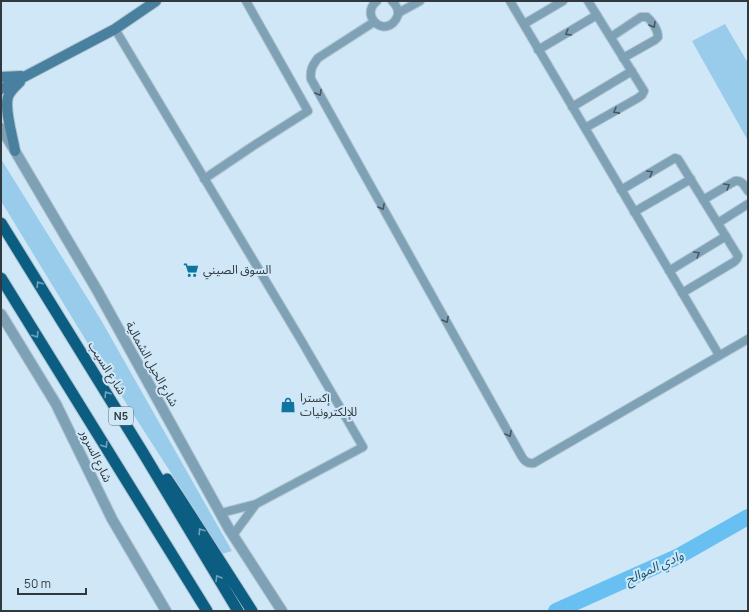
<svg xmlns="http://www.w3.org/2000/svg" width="749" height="612" viewBox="0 0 749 612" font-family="Manrope,'Noto Sans Arabic',sans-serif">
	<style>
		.green { fill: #99cceb }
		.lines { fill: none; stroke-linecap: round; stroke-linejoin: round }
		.river { stroke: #67c0f1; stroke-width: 16 }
		.minor-casing { stroke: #afc4d1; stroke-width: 10 }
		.tertiary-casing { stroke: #afc4d1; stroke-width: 12 }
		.secondary-casing { stroke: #afc4d1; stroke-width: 12 }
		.trunk-casing { stroke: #afc4d1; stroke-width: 13 }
		.minor { stroke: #7ea1b6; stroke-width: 8 }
		.tertiary { stroke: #7ea1b6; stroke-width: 10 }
		.secondary { stroke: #49809f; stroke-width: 10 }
		.trunk { stroke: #0c5d82; stroke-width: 11 }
		.oneway { stroke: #475863 }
		.oneway2 { stroke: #6ea2bc }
		.labels { text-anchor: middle; stroke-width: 4; stroke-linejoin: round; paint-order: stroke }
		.shield { fill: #cfe7f6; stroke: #5f6d76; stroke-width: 1 }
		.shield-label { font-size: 11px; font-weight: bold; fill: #2f393f }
		.poi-label { font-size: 12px; fill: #2f393f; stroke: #cfe7f6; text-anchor: start }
		.street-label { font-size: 12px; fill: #2f393f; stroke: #cfe7f6 }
		.water-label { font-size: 13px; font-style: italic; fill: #175b7c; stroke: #cfe7f6 }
	</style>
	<rect width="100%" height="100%" fill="#cfe7f6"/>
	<path class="green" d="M725 24 748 63V138L747 139 692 41Z
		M1 159 101 320 232 551 222 554 191 504 90 347 1 201Z"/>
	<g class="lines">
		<path class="river" d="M556 611 679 556 748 517"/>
		<g class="minor-casing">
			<path id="minor" d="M377 1C361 13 379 35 393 23 395 21 397 18 398 15 399 9 396 5 392 1
				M510 1 719 355
				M398 13 420 1
				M374 22 318 58C312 66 310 70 311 79L522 457C525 462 529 464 534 463L748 339
				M524 24 563 1
				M115 29 301 340 363 447 256 504 221 513
				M611 37 641 17H647C652 21 658 30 658 37L655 40 623 58
				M538 50 597 15
				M572 107 632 71
				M585 128 638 98 642 95 644 91 588 1
				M204 179 253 146 308 111 246 1
				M621 190 675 158 678 159 738 256 737 259 734 262 682 293
				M703 200 735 181C742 180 744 185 748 191
				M634 212 691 179
				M718 223 748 204
				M669 271 726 236
				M233 535 256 504"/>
		</g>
		<g class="tertiary-casing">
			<path id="tertiary" d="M1 128 15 151 97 290 229 529 282 611
				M1 314 56 404 112 519 166 611"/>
		</g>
		<g class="secondary-casing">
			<path id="secondary" d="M1 77 21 76
				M1 89 115 29 156 1
				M15 151C13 137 4 110 8 97 10 91 16 86 20 82"/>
		</g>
		<g class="trunk-casing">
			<path id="trunk" d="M1 223 142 451 238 611
				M1 278 207 611
				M167 479 179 497 252 611"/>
		</g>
		<use href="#minor" class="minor"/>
		<use href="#tertiary" class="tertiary"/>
		<use href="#secondary" class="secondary"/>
		<use href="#trunk" class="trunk"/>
	</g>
	<defs><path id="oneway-chevron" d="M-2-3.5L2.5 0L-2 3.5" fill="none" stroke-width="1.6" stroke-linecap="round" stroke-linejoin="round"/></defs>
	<g class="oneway">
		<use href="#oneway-chevron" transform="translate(653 25) rotate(59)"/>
		<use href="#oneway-chevron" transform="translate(568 33) rotate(150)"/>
		<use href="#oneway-chevron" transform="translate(319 93) rotate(61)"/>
		<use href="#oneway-chevron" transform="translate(616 111) rotate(151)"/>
		<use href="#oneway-chevron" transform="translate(650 173) rotate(-30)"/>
		<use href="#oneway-chevron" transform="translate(727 186) rotate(-30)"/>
		<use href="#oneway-chevron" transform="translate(382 207) rotate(61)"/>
		<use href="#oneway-chevron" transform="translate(697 254) rotate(-31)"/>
		<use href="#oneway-chevron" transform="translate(446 320) rotate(61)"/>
		<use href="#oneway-chevron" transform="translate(509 434) rotate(61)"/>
	</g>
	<g class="oneway2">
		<use href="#oneway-chevron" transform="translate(39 284) rotate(-122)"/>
		<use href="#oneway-chevron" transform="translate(36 335) rotate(58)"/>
		<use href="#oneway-chevron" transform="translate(107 394) rotate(-122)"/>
		<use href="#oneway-chevron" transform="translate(105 445) rotate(58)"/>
		<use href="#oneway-chevron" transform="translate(201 531) rotate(-123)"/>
		<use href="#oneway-chevron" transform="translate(218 578) rotate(-121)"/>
	</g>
	<defs>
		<g id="supermarket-bare" transform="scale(1.2)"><path d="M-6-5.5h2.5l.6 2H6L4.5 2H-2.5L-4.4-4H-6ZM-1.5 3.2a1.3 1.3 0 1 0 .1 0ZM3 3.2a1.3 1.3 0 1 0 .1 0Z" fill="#1074a1" stroke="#cfe7f6" stroke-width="2.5" paint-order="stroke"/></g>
		<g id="shop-bare" transform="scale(1.2)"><path d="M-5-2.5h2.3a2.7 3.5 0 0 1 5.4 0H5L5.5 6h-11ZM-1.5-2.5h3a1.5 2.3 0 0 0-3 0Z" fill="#1074a1" stroke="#cfe7f6" stroke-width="2.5" paint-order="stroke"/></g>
	</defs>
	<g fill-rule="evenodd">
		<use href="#supermarket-bare" x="191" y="270"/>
		<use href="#shop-bare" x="288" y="405"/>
	</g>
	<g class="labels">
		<rect class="shield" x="109" y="407" width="24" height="18" rx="3"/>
		<g class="shield-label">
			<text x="121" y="420">N5</text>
		</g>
		<g class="poi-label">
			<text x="203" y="274">السوق الصيني</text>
			<text x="300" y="402">إكسترا<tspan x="300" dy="14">للإلكترونيات</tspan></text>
		</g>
		<g class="street-label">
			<text transform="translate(152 364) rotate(61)" y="4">شارع الحيل الشمالية</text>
			<text transform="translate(107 368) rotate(58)" y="4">شارع السيب</text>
			<text transform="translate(96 456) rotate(64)" y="4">شارع السرور</text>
		</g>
		<g class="water-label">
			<text transform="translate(654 567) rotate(-25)" y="5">وادي الموالح</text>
		</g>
	</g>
	<rect width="749" height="612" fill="none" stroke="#2f393f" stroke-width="4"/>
	<path d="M18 588v6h68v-6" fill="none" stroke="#2f393f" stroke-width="2"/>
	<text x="24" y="588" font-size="12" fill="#2f393f" stroke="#cfe7f6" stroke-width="3" paint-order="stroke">50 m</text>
</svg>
